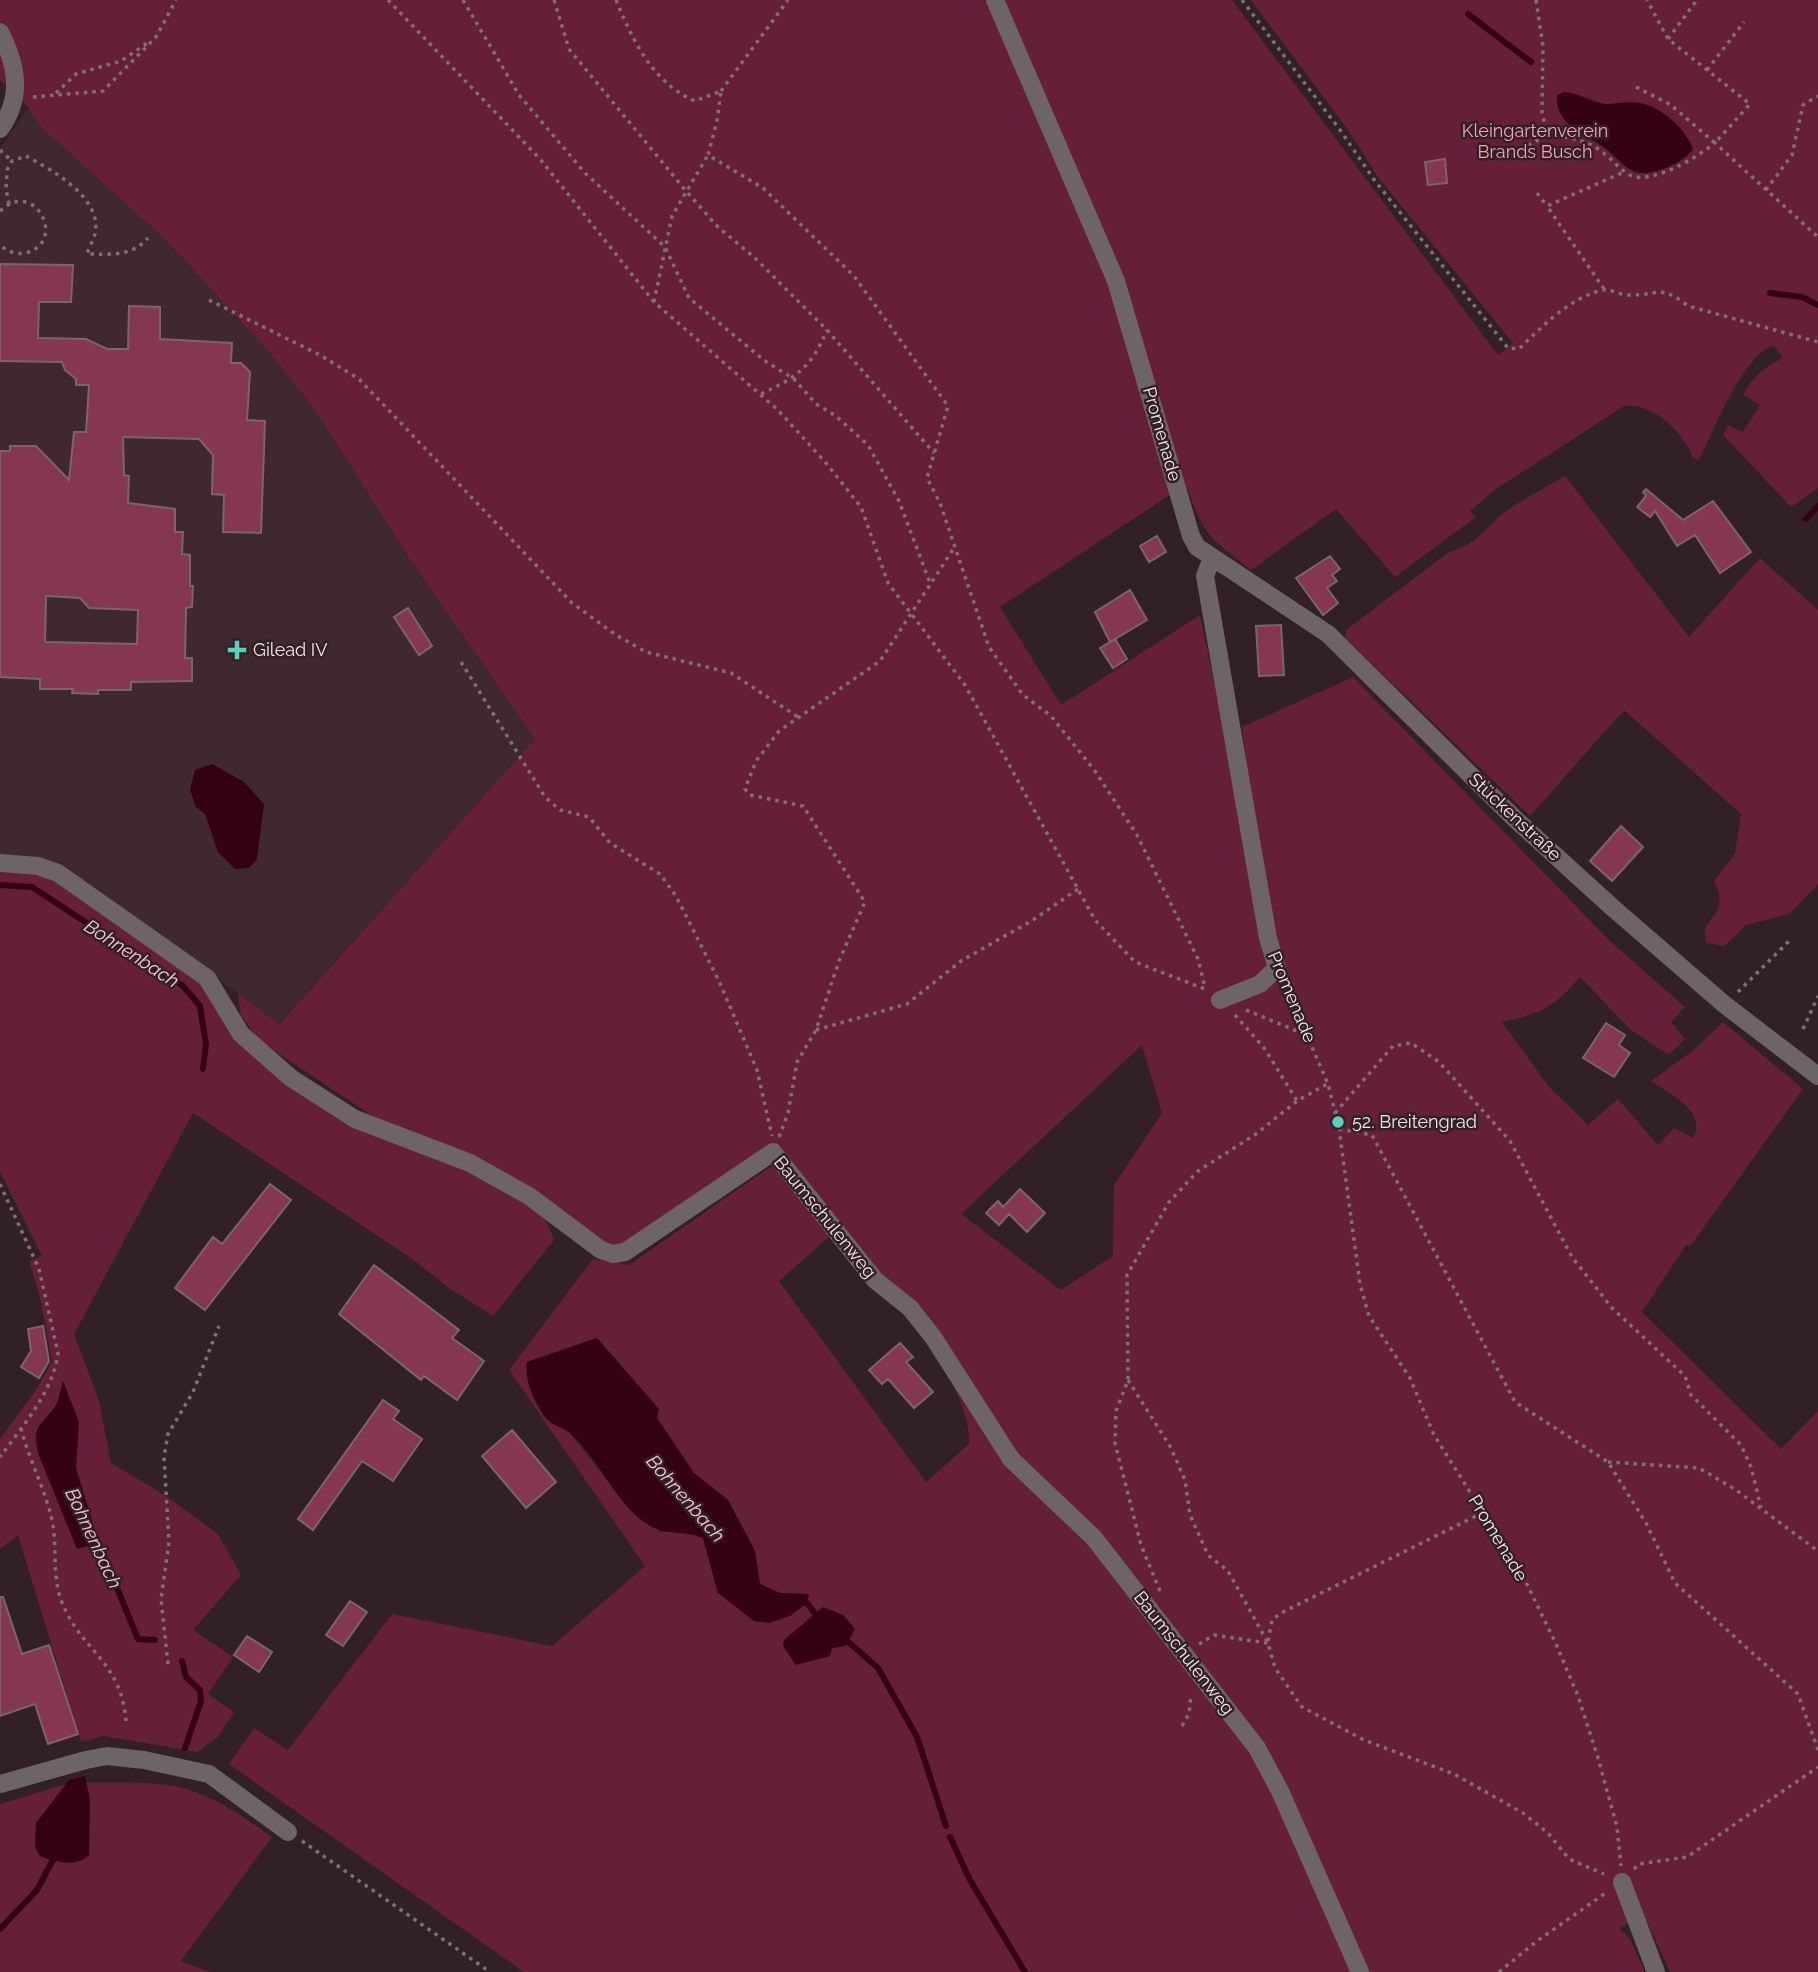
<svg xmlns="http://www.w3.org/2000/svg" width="1818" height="1972" viewBox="0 0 1818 1972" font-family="Raleway,sans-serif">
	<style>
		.built { fill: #40282f }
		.green { fill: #651f38; fill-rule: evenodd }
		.water { fill: #340014 }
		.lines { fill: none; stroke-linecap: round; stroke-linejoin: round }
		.stream { stroke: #340014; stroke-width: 6 }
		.building { fill: #853651; stroke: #7a656a; stroke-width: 2; fill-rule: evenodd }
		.path { stroke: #7f7074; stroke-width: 3.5; stroke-dasharray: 3.5 5; stroke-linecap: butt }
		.minor { stroke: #6d6466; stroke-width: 18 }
		.poi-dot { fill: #5bcebc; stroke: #312125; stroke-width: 2.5 }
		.labels { text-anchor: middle; stroke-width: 5; stroke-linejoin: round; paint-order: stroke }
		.park-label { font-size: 18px; fill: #fb9fb9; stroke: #312125 }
		.street-label { font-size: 18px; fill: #f3e7ea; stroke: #312125 }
		.poi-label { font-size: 18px; fill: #f3e7ea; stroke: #312125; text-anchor: start }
		.water-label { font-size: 19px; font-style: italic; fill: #f6c6d2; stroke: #312125 }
	</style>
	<rect width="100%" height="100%" fill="#312125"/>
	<path class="built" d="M29 108 163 237 262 344 315 410 411 561 535 739 278 1024 199 964 58 869 0 858V148Z"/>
	<path class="green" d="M0 0H1232L1498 355 1513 343 1378 177 1348 130 1251 0H1818V488L1791 507 1723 435 1728 425 1743 432 1760 405 1743 395C1753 376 1764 367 1783 358L1774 345C1744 354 1713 432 1699 460L1693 458C1684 433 1653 402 1624 406L1493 491 1470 511 1476 517 1395 577 1336 509 1251 570C1211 538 1204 538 1188 489L1168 496 1000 607 1061 705 1200 615 1239 798 1252 808 1242 727 1353 677 1609 940 1685 1007 1671 1022 1685 1039 1669 1055 1631 1030 1580 977C1553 1008 1542 1013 1502 1022L1549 1087 1588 1125 1618 1099 1658 1145 1674 1128 1693 1138C1708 1111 1669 1094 1651 1081L1695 1049 1723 1022 1803 1089 1691 1245H1686L1642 1312 1781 1449 1818 1411V1972H1670L1644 1915 1619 1928 1630 1939 1645 1972H524L229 1764 254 1728 288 1750 392 1614 552 1646 645 1566 509 1370 593 1259 629 1265 776 1163 766 1150 623 1247 601 1245 497 1168 386 1125 260 1041 241 1016 238 994 279 1024 535 739 411 561 315 410 262 344 163 237 41 127 29 108 0 80ZM1142 1045 1162 1113 1114 1185 1113 1256 1061 1290 961 1214ZM833 1233C876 1281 973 1378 969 1444L926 1482 779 1281ZM597 1338 694 1473 728 1500 755 1551 760 1584 780 1593 809 1594 718 1593 703 1538 688 1532H660L615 1490 569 1432 546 1418 536 1401 527 1362Z
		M1565 476 1689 637 1760 558 1818 610V884L1789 914 1746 925 1724 946 1707 943C1696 918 1733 917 1714 881L1735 854 1741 814 1624 710 1530 816 1345 638 1346 630 1449 552C1472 546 1482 533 1498 518 1517 501 1544 489 1565 476Z
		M0 869 22 870 55 881 191 971 291 1085 468 1167 545 1217 554 1240 493 1316 449 1288 411 1258 193 1113 74 1334 99 1401 111 1463 166 1496 218 1534 241 1575 193 1630 233 1657 208 1694 234 1712 218 1737 197 1752 104 1736 81 1742 18 1535 0 1549V1439L36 1390 52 1361 39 1293 29 1261 42 1256 0 1172Z
		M73 1782C110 1784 151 1779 187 1789 219 1799 245 1818 272 1837L181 1961 210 1972H0V1804Z"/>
	<path class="water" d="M1564 92C1579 93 1591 102 1606 104 1617 104 1629 101 1640 103 1662 107 1686 129 1693 149 1684 163 1651 177 1635 172 1623 167 1614 155 1605 148 1585 133 1555 126 1557 95Z
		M212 764 244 782 264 804 257 859 249 868 235 869 218 852 205 814 196 807 190 790 195 770Z
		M597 1338 659 1409 657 1418 694 1473 728 1500 755 1551 760 1584 780 1593 809 1594 807 1603 790 1616 769 1623 754 1621 718 1593 703 1538C684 1530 664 1536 647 1524 615 1503 600 1460 571 1434 563 1427 552 1426 545 1417 534 1402 524 1380 527 1362Z
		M63 1381 79 1422 76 1468 99 1543 77 1549 38 1453C33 1425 38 1429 54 1408 59 1402 60 1390 63 1381Z
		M823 1607 843 1615 855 1629 846 1646 832 1648 830 1656 796 1665 783 1646 784 1640Z
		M85 1776 90 1800 89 1855C76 1868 55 1862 40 1856L35 1847 36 1823 69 1780Z"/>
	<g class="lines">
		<path class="stream" d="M1468 14 1531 62
			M1770 293 1802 297 1818 305
			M1806 519 1818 506
			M0 885 32 887 183 986 200 1006 206 1044 203 1069
			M96 1537 138 1639 155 1640
			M800 1602 807 1603 819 1619
			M844 1638 878 1668 917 1737 946 1826
			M182 1661 186 1677 200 1690 201 1701 185 1748
			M950 1837 970 1880 1025 1972
			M0 1929 37 1890 55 1856"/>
	</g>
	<path class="building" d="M1445 159 1447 183 1428 185 1425 162Z
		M0 264 73 265 71 302H39L38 338 86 339 107 349H128L129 306 160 307V339L232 343 231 363H241L250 372 247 420 265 421 261 533 223 532 224 495 212 494 213 455 199 439 123 437 124 475 129 476 128 503 175 509V532H183L182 554 190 555V586H193L192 607 186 608 185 658H192V681L131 682V690H98V694L72 693 73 689H40V679L0 677V451H10V446H36L69 480 74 432H86L89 385H76V379L65 370 62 362 0 361ZM46 596 80 598 89 608 138 610 137 644 45 642Z
		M1646 489 1683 520 1713 501 1751 552 1720 573 1695 535 1677 546 1655 511 1650 517 1637 507 1646 496 1643 492Z
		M1157 536 1166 552 1149 562 1140 546Z
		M1330 556 1340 569 1332 575 1337 581 1327 588 1338 603 1323 615 1296 578Z
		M1130 590 1147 620 1110 642 1095 612Z
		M408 608 432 646 419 655 394 617Z
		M1281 625 1284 675 1259 676 1256 626Z
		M1115 639 1127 659 1113 668 1100 648Z
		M1621 826 1643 847 1612 881 1590 861Z
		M1606 1023 1625 1035 1619 1045 1630 1053 1614 1077 1583 1058Z
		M270 1184 291 1200 205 1310 175 1288 213 1237 222 1244Z
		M1020 1189 1045 1213 1027 1232 1009 1214 999 1225 986 1213 998 1201 1003 1207Z
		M374 1265 459 1330 452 1338 484 1361 457 1400 424 1376 421 1380 339 1314Z
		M43 1326 49 1361 39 1378 21 1367 31 1351 28 1329Z
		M900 1343 913 1357 906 1362 933 1392 914 1408 888 1379 882 1384 869 1370Z
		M383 1400 399 1411 393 1419 422 1439 393 1481 362 1461 313 1530 298 1519Z
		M512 1430 556 1482 526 1508 482 1456Z
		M0 1597H3L22 1654 49 1645 78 1734 48 1744 35 1704 0 1716Z
		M350 1601 367 1612 343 1646 326 1635Z
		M247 1636 272 1652 259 1672 234 1655Z"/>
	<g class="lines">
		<path class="path" d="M388 0 540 159 654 302 778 410 826 463 861 507 888 583 965 685 1095 920 1135 962 1205 989
			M463 0 519 95 585 173 665 247 689 298 765 361 794 379 816 404 836 416 868 445 899 501 930 583
			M554 0 569 49 686 191 718 227 754 257 827 330 934 453
			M616 0C633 41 653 83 695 101L721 91 717 121 708 155 763 188 854 276 948 406 927 478 940 503 989 647 1023 695 1051 716 1095 771 1137 835 1198 959 1205 988
			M1242 0 1340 130 1375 181 1508 348 1519 349C1543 326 1568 299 1602 290 1610 288 1619 295 1628 295 1659 296 1659 283 1688 306L1818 342
			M1536 0 1543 46 1542 112 1547 135C1569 137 1590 140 1607 156 1615 162 1622 172 1632 176 1656 183 1697 157 1715 143L1818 237
			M1668 39 1697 0
			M1707 70 1744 22
			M1636 87 1671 105 1715 143 1750 104 1668 39 1647 0
			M721 91 788 0
			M56 93 76 74 121 61 149 42
			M33 97 103 91 156 37 176 0
			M0 150 12 161
			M1506 158 1547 135
			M1766 190 1792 155 1803 105 1818 96
			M1537 193 1547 206
			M9 204 6 189 7 170 12 161 26 156C52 170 103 198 95 234 93 240 89 248 87 254 111 254 131 257 148 238
			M0 211C36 177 68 244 25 253 15 255 7 251 0 245
			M1604 289 1547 206 1624 172
			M209 300 320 355 359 379 572 603 616 635 646 652 731 673 798 717
			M654 302 672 216 708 155
			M761 394C797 377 811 368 827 330
			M461 662 545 797 560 810 589 817 610 843 660 874 676 896 719 981 757 1070 772 1136
			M1285 985 1328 1084 1339 1129 1360 1284 1369 1316 1410 1378 1434 1435 1523 1576 1556 1644 1578 1696 1598 1758 1617 1827 1621 1866
			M1738 992 1791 939
			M1246 1010 1309 1036
			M1235 1015 1265 1049 1297 1101
			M1803 1029 1818 996
			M816 1030 907 1004 961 961 1033 920 1078 889
			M1335 1113 1393 1046 1411 1043 1439 1062 1510 1141 1572 1257 1612 1308 1685 1376 1691 1395 1741 1445 1751 1467 1761 1508
			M1339 1129 1372 1135 1515 1402 1608 1462 1646 1523 1675 1583 1798 1694 1818 1750
			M779 1137 788 1113 797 1062 816 1030 839 961 865 902 803 806 750 795 745 789 756 761 779 731 880 661 954 548
			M0 1184 39 1269 58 1353C54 1390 22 1427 0 1457
			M1128 1380 1171 1448 1185 1480 1190 1515 1208 1555 1228 1571 1268 1643 1275 1668 1302 1707 1364 1740 1454 1774 1523 1813 1548 1833 1569 1859 1604 1874
			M21 1428C29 1461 47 1492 53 1525 57 1552 52 1580 63 1605 83 1652 121 1661 126 1721
			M1608 1462 1699 1468 1736 1490 1818 1551
			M1160 1591 1141 1545 1115 1443 1116 1411 1128 1380 1127 1275 1169 1202 1198 1171 1256 1134 1297 1101 1327 1084
			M1268 1641 1272 1620 1281 1613 1484 1512
			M1199 1644 1214 1635 1268 1643
			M168 1664 161 1599 169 1542 164 1457 168 1434 193 1392 219 1326
			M1182 1726 1189 1714 1191 1695
			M302 1841 490 1972
			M1634 1869 1639 1864 1687 1857 1818 1767
			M1499 1972 1537 1941 1607 1892"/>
		<path class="minor" d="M995 0 1116 281 1191 536 1197 547 1328 634 1514 818 1613 908 1725 1005 1818 1076
			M0 32C17 65 23 97 0 129
			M1212 558 1205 576 1268 938 1277 968 1260 984 1220 1000
			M0 863 38 866 58 873 207 978 241 1034 291 1078 355 1119 470 1163 529 1196 601 1250 613 1254 625 1252 773 1152 875 1280 910 1308 933 1337 1011 1459 1094 1538 1257 1748 1280 1791 1360 1972
			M0 1784 86 1760 107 1756 144 1760 209 1774 288 1832
			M1622 1882 1656 1972"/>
	</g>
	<g class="poi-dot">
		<path d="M233.5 639.5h7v7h7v7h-7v7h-7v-7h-7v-7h7z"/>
		<circle cx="1338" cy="1122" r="7"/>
	</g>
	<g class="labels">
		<g class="park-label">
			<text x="1535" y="137">Kleingartenverein<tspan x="1535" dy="21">Brands Busch</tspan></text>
		</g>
		<g class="street-label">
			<text transform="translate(1162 434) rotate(74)" y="6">Promenade</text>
			<text transform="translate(1515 817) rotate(43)" y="6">Stückenstraße</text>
			<text transform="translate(1292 997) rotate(67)" y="6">Promenade</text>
			<text transform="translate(825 1217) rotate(51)" y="6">Baumschulenweg</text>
			<text transform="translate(1498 1538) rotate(59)" y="6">Promenade</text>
			<text transform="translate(1184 1653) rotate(52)" y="6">Baumschulenweg</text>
		</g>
		<g class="poi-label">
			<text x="253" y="656">Gilead IV</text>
			<text x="1352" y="1128">52. Breitengrad</text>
		</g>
		<g class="water-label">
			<text transform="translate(132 953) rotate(33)" y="7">Bohnenbach</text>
			<text transform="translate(686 1498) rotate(49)" y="7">Bohnenbach</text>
			<text transform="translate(94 1538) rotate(65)" y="7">Bohnenbach</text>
		</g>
	</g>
</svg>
